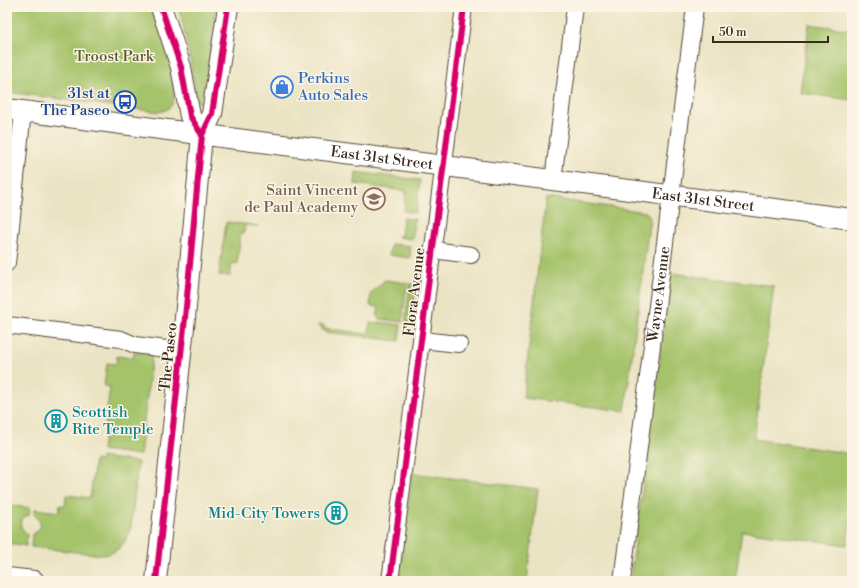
<svg xmlns="http://www.w3.org/2000/svg" width="859" height="588" viewBox="0 0 859 588" font-family="'Libre Bodoni',serif">
	<style>
		.green { fill: #a5c36b; stroke: #707644 }
		.lines { fill: none; stroke-linecap: round; stroke-linejoin: round }
		.minor-casing { stroke: #554637; stroke-width: 18 }
		.major-casing { stroke: #554637; stroke-width: 22 }
		.minor { stroke: #fff; stroke-width: 16 }
		.major { stroke: #fff; stroke-width: 20 }
		.cycleway-casing { stroke: #fcf5e5; stroke-width: 8 }
		.cycleway { stroke: #d6006c; stroke-width: 6 }
		.labels { text-anchor: middle; stroke-width: 3; stroke-linejoin: round; paint-order: stroke }
		.park-label { font-size: 15px; fill: #5b5835; stroke: #fcf5e5 }
		.shop-label { font-size: 15px; fill: #366cbe; stroke: #fcf5e5; text-anchor: start }
		.transit-label { font-size: 15px; fill: #164399; stroke: #fcf5e5; text-anchor: end }
		.street-label { font-size: 15px; fill: #3b2a1e; stroke: #fcf5e5 }
		.education-label { font-size: 15px; fill: #785e54; stroke: #fcf5e5; text-anchor: end }
		.culture-label { font-size: 15px; fill: #0d838f; stroke: #fcf5e5; text-anchor: start }
	</style>
	<rect width="100%" height="100%" fill="#fcf5e5"/>
	<filter id="ink" filterUnits="userSpaceOnUse"><feTurbulence type="fractalNoise" baseFrequency=".025" numOctaves="2"/><feDisplacementMap in="SourceGraphic" scale="8" xChannelSelector="R" yChannelSelector="G"/><feConvolveMatrix kernelMatrix="1 2 1 2 8 2 1 2 1" color-interpolation-filters="sRGB"/></filter>
	<filter id="wash" filterUnits="userSpaceOnUse"><feTurbulence type="fractalNoise" baseFrequency=".012" numOctaves="4" result="noise"/><feDisplacementMap in="SourceGraphic" scale="16" xChannelSelector="R" yChannelSelector="G"/><feGaussianBlur stdDeviation="0.9" result="paint"/><feColorMatrix in="noise" values="0 0 0 0 0 0 0 0 0 0 0 0 0 0 0 0 0 1.4 0 .05"/><feComposite in="paint" operator="in"/></filter>
	<g filter="url(#wash)">
		<rect width="100%" height="100%" fill="#ebe4c4"/>
		<path class="green" d="M7 7H150L170 54 174 96 172 105 166 110 159 112 7 92Z
			M177 7H216L205 103 197 102 188 47 180 13Z
			M809 24 852 30V100L800 93Z
			M356 172 420 180 416 213 404 211 406 191 355 184Z
			M546 198 646 212 650 217 625 411 523 398Z
			M403 218 415 219 412 239 399 237 398 236H401Z
			M227 222 258 226 245 225 244 233H241L237 264 232 263 230 276 219 275 226 223Z
			M391 244 411 246 410 258 389 255Z
			M671 273 774 286 754 439 852 454V506L847 545 742 531 735 581H630Z
			M385 280 407 283 402 322 380 319 377 317 379 307 370 306 371 293Z
			M410 284H416L411 323H405Z
			M379 322 401 325 399 341 325 332 318 326V325H324V328L368 334 370 323 378 324Z
			M134 352 152 354 140 455 102 450 110 387 104 386 107 363 116 364 117 356 133 358Z
			M101 457 138 462 131 527C127 542 119 553 103 555L31 547 32 534C42 531 43 521 34 515L35 509 59 512 60 505 65 506 66 495 90 498 95 460 101 461Z
			M412 473 538 489 527 581H399Z
			M7 505 30 508 29 515C17 519 19 527 27 534L26 546 7 543Z"/>
	</g>
	<g filter="url(#ink)">
		<g class="lines">
			<g class="minor-casing">
				<g id="minor">
					<path d="M553 180 575 7"/>
					<path d="M7 245H9L23 111"/>
					<path d="M433 250 471 255"/>
					<path d="M7 263 9 245"/>
					<path d="M7 325 121 339 135 345 182 351"/>
					<path d="M421 340 459 344"/>
					<path d="M390 581 464 7"/>
					<path id="s1" d="M622 581 695 7"/>
				</g>
			</g>
			<g class="major-casing">
				<g id="major">
					<path d="M161 7 181 67 190 116 202 135"/>
					<path id="s2" d="M7 109 852 219"/>
					<path d="M7 578 34 581"/>
					<path d="M156 581 185 318 202 135 212 114 228 7"/>
				</g>
			</g>
			<use href="#minor" class="minor"/>
			<use href="#major" class="major"/>
			<g class="cycleway-casing">
				<path id="cycleway" d="M161 7 181 67 190 116 202 135
					M156 581 185 318 202 135 212 114 228 7
					M390 581 464 7"/>
			</g>
			<use href="#cycleway" class="cycleway"/>
		</g>
	</g>
	<defs>
		<g id="shop-ring" transform="scale(1.15)"><circle r="9.5" fill="#fcf5e5" stroke="#3f7fe0" stroke-width="1.5"/><path d="M-5-2.5h2.3a2.7 3.5 0 0 1 5.4 0H5L5.5 6h-11ZM-1.5-2.5h3a1.5 2.3 0 0 0-3 0Z" fill="#3f7fe0"/></g>
		<g id="bus-ring" transform="scale(1.15)"><circle r="9.5" fill="#fcf5e5" stroke="#1a4fb4" stroke-width="1.5"/><path d="M-5-6H5V4H4V6H2V4H-2V6H-4V4H-5ZM-3.5-4V0h7V-4ZM-3.5 1.2v1.5H-2V1.2ZM2 1.2v1.5H3.5V1.2Z" fill="#1a4fb4"/></g>
		<g id="school-ring" transform="scale(1.15)"><circle r="9.5" fill="#fcf5e5" stroke="#8d6e63" stroke-width="1.5"/><path d="M0-5L7-2L0 1L-7-2ZM-4 1L0 2.5L4 1V4Q0 6-4 4Z" fill="#8d6e63"/></g>
		<g id="building-ring" transform="scale(1.15)"><circle r="9.5" fill="#fcf5e5" stroke="#0f9aa8" stroke-width="1.5"/><path d="M-4-6H4V6H1V3H-1V6H-4ZM-2.5-4.3h1.7v1.8h-1.7ZM.8-4.3h1.7v1.8H.8ZM-2.5-1h1.7V.8h-1.7ZM.8-1h1.7V.8H.8Z" fill="#0f9aa8"/></g>
	</defs>
	<g fill-rule="evenodd">
		<use href="#shop-ring" x="282" y="87"/>
		<use href="#bus-ring" x="125" y="102"/>
		<use href="#school-ring" x="374" y="199"/>
		<use href="#building-ring" x="56" y="421"/>
		<use href="#building-ring" x="336" y="513"/>
	</g>
	<g class="labels">
		<g class="park-label">
			<text x="114" y="61">Troost Park</text>
		</g>
		<g class="shop-label">
			<text x="298" y="83">Perkins<tspan x="298" dy="17">Auto Sales</tspan></text>
		</g>
		<g class="transit-label">
			<text x="110" y="98">31st at<tspan x="110" dy="17">The Paseo</tspan></text>
		</g>
		<g class="street-label">
			<text dy="5" stroke="none"><textPath href="#s2" startOffset="378">East 31st Street</textPath></text>
			<text dy="5" stroke="none"><textPath href="#s2" startOffset="702">East 31st Street</textPath></text>
			<text transform="translate(414 292) rotate(-83)" y="5">Flora Avenue</text>
			<text dy="5" stroke="none"><textPath href="#s1" startOffset="289">Wayne Avenue</textPath></text>
			<text transform="translate(168 357) rotate(-84)" y="5">The Paseo</text>
		</g>
		<g class="education-label">
			<text x="358" y="195">Saint Vincent<tspan x="358" dy="17">de Paul Academy</tspan></text>
		</g>
		<g class="culture-label">
			<text x="72" y="417">Scottish<tspan x="72" dy="17">Rite Temple</tspan></text>
			<text x="320" y="518" text-anchor="end">Mid-City Towers</text>
		</g>
	</g>
	<rect width="859" height="588" fill="none" stroke="#fcf5e5" stroke-width="24"/>
	<path d="M713 36v6h115v-6" fill="none" stroke="#3b2a1e" stroke-width="2"/>
	<text x="719" y="36" font-size="12" fill="#3b2a1e" stroke="#fcf5e5" stroke-width="3" paint-order="stroke">50 m</text>
</svg>
